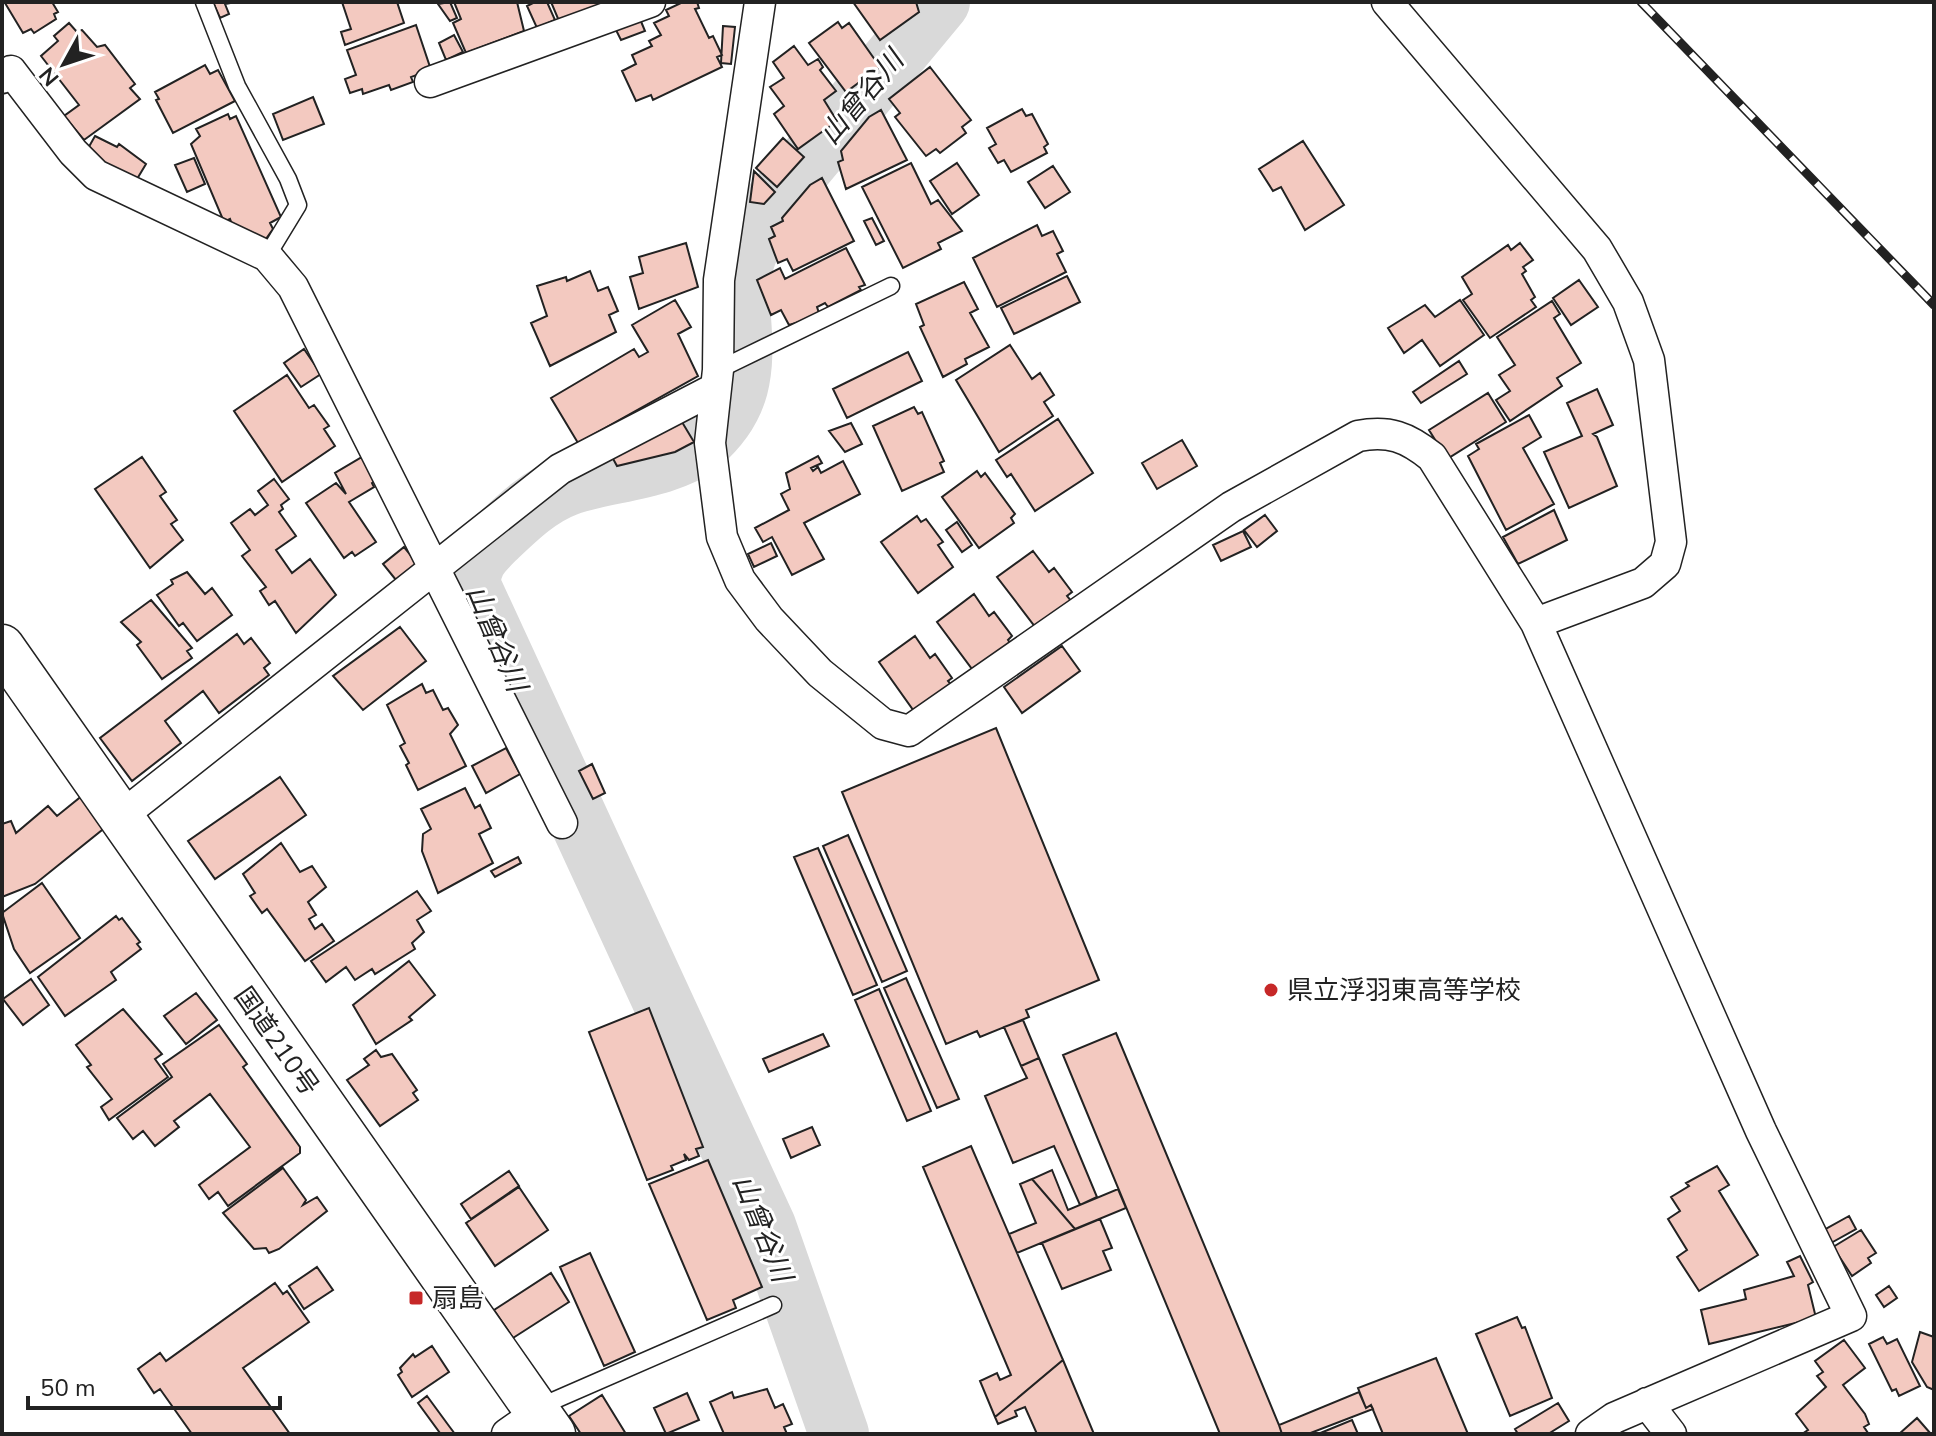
<svg xmlns="http://www.w3.org/2000/svg" width="1936" height="1436" viewBox="0 0 1936 1436" font-family="'Nunito Sans','Noto Sans JP',sans-serif">
	<style>
		.lines { fill: none; stroke-linecap: round; stroke-linejoin: round }
		.river { stroke: #d9d9d9; stroke-width: 60 }
		.building { fill: #f3c9c0; stroke: #222; stroke-width: 2 }
		.lane-casing { stroke: #222; stroke-width: 19 }
		.street-casing { stroke: #222; stroke-width: 33 }
		.highway-casing { stroke: #222; stroke-width: 47 }
		.lane { stroke: #fff; stroke-width: 16 }
		.street { stroke: #fff; stroke-width: 30 }
		.highway { stroke: #fff; stroke-width: 44 }
		.rail-casing { stroke: #222; stroke-width: 9 }
		.rail { stroke: #fff; stroke-width: 6; stroke-dasharray: 18; stroke-linecap: butt }
		.poi-dot { fill: #c62828; stroke: #fff; stroke-width: 3 }
		.labels { text-anchor: middle; stroke-width: 6; stroke-linejoin: round; paint-order: stroke }
		.poi-label { font-size: 26px; fill: #222; stroke: #fff; text-anchor: start }
		.street-label { font-size: 26px; fill: #222; stroke: #fff }
		.water-label { font-size: 28px; font-style: italic; fill: #222; stroke: #fff }
	</style>
	<rect width="100%" height="100%" fill="#fff"/>
	<g class="lines">
		<path class="river" d="M839 1434 766 1226 471 586C470 562 482 552 498 536 519 516 540 496 567 486 605 472 668 470 700 444 743 407 745 371 741 318 740 306 737 293 739 282 744 257 754 236 765 213L940 2"/>
	</g>
	<path class="building" d="M52 2 58 12 54 14 56 19 34 33 31 29 23 33 5 3Z
		M213 2H236L225 4 229 14 220 18Z
		M342 2H397L404 23 345 45 341 32 351 29Z
		M450 2 457 18 450 21 438 4Z
		M454 2H517L524 31 466 53 453 23 461 19Z
		M535 2H547L555 20 537 28 527 6Z
		M551 2H601L602 4 559 21Z
		M683 2H697L699 8 695 9 709 38 713 36 722 55 717 57 722 67 653 100 651 95 636 101 622 71 636 64 632 55 652 46 649 41 661 35 654 23 669 16 666 10Z
		M853 2H916L919 12 880 40Z
		M640 19 645 31 621 40 616 30Z
		M838 22 842 28 849 23 880 67 846 92 809 43Z
		M69 23 76 31 82 30 97 47 105 45 135 84 130 88 140 99 84 140 64 116 79 105 41 56 58 41 54 36Z
		M416 25 431 70 411 77 413 82 391 90 389 85 363 94 362 89 350 93 345 79 356 75 347 50Z
		M723 26 735 27 731 64 721 63Z
		M454 35 463 52 446 60 439 43Z
		M794 46 808 65 818 59 823 67 820 70 836 91 824 100 837 121 798 149 774 114 784 106 770 87 784 78 773 62Z
		M205 65 210 74 218 70 235 101 173 133 156 100 159 99 155 92Z
		M930 67 971 120 962 127 966 133 940 153 936 149 926 156 895 117 900 113 889 99Z
		M313 97 324 124 283 140 273 114Z
		M1022 109 1026 116 1032 114 1048 144 1044 147 1047 153 1011 172 1004 160 998 163 989 148 996 144 987 128Z
		M881 110 907 160 846 189 838 162 843 160 841 151 869 117Z
		M228 114 230 119 236 116 281 217 270 223 273 229 263 243 234 230 230 219 224 222 191 144 200 136 196 129Z
		M95 136 117 147 119 144 146 164 134 184 86 152Z
		M783 138 804 157 777 187 756 168Z
		M1303 141 1344 205 1305 230 1281 187 1273 191 1259 169Z
		M194 158 205 184 187 192 175 165Z
		M911 163 931 204 938 200 962 231 938 243 941 249 903 268 862 187Z
		M957 163 979 195 952 214 930 181Z
		M1053 166 1070 192 1045 208 1028 182Z
		M754 171 775 192 764 204 750 202Z
		M822 178 854 241 793 271 787 259 778 263 769 239 775 236 771 227 783 221 782 218 810 185Z
		M872 218 884 241 876 245 864 221Z
		M1037 225 1042 236 1053 231 1063 251 1057 254 1066 272 997 307 973 258Z
		M686 243 698 287 639 309 630 277 643 273 639 257Z
		M1520 243 1533 260 1523 267 1526 271 1522 274 1535 297 1531 300 1536 307 1490 338 1463 300 1472 294 1462 277 1508 245 1511 250Z
		M846 248 865 285 859 287 861 290 828 307 825 303 817 307 819 313 799 322 789 325 781 310 771 315 757 280 780 268 785 279Z
		M590 271 598 291 608 287 618 311 609 315 616 332 550 366 531 323 547 316 537 286 566 277 567 281Z
		M1067 276 1080 302 1014 334 1001 308Z
		M1579 280 1598 307 1571 325 1553 298Z
		M964 282 978 309 970 313 989 347 965 359 967 364 943 377 920 327 924 325 916 304Z
		M675 300 691 327 678 334 698 376 578 443 551 398 634 349 639 357 648 352 632 325Z
		M1460 300 1484 335 1440 366 1422 340 1404 353 1388 328 1425 305 1435 317Z
		M1552 301 1560 314 1554 318 1581 363 1557 378 1562 386 1510 421 1496 400 1510 391 1499 375 1515 365 1497 337Z
		M1010 345 1032 379 1040 373 1054 395 1044 402 1053 416 999 452 956 380Z
		M304 349 321 374 301 387 284 363Z
		M908 352 922 381 847 418 833 389Z
		M1459 361 1467 374 1421 403 1413 392Z
		M287 375 309 408 314 405 329 426 324 429 335 446 282 482 234 411Z
		M1597 389 1613 425 1593 434 1597 437 1617 486 1569 508 1544 452 1582 436 1567 403Z
		M1488 393 1506 422 1447 459 1429 430Z
		M914 407 918 414 922 412 944 461 940 463 944 472 902 491 873 426Z
		M1529 415 1541 437 1523 448 1554 504 1506 530 1468 456 1479 449 1476 444Z
		M679 417 694 442 675 452 617 466 611 455Z
		M1058 419 1093 473 1035 511 1011 474 1007 477 996 460Z
		M851 423 862 444 845 452 829 431Z
		M1182 440 1197 466 1157 489 1142 463Z
		M818 456 822 463 811 468 813 471 818 467 821 473 843 461 860 494 804 523 824 559 792 575 772 537 763 542 755 528 789 510 781 494 790 489 786 473Z
		M142 457 166 492 160 496 177 520 171 524 183 540 150 568 95 489Z
		M362 457 375 481 372 483 374 487 349 502 376 542 355 556 352 552 344 558 306 503 336 483 346 494 335 473Z
		M977 471 981 477 985 473 1015 514 1011 518 1014 523 979 548 942 497Z
		M274 479 289 499 281 505 283 509 279 512 296 536 276 550 292 573 310 559 336 595 296 633 275 601 269 605 260 591 266 587 242 556 250 550 231 523 250 509 255 515 268 505 258 491Z
		M1554 510 1567 540 1518 564 1503 537Z
		M1265 515 1277 531 1257 547 1244 530Z
		M917 516 921 522 926 519 943 542 938 545 953 567 918 593 881 542Z
		M957 522 972 545 962 552 946 530Z
		M1243 531 1251 547 1221 561 1213 545Z
		M771 543 777 556 754 567 748 554Z
		M404 547 417 563 396 580 383 564Z
		M1033 551 1049 572 1054 568 1072 592 1067 596 1072 602 1036 628 997 577Z
		M187 572 205 594 212 588 232 615 197 641 183 623 179 626 157 595 173 584 171 580Z
		M974 594 989 616 994 612 1012 636 1008 640 1012 646 975 673 937 622Z
		M151 600 192 648 187 651 192 658 162 679 137 645 141 642 121 622Z
		M400 627 426 661 363 710 333 676Z
		M237 634 244 644 251 638 270 663 264 668 269 675 219 713 203 691 165 721 181 743 132 781 100 738Z
		M915 636 930 658 935 654 952 678 948 681 953 687 916 714 879 662Z
		M1062 646 1080 671 1022 713 1004 687Z
		M422 684 426 693 433 690 443 710 448 708 458 725 450 734 466 766 418 790 406 765 409 763 400 746 405 743 387 705Z
		M996 728 1099 980 1026 1010 1029 1017 980 1037 977 1031 946 1044 842 792Z
		M506 748 520 774 486 793 472 766Z
		M592 764 605 793 593 799 579 771Z
		M280 777 306 815 215 879 188 841Z
		M465 788 475 808 480 805 491 828 479 834 493 863 438 893 422 851 423 834 431 829 421 809Z
		M83 795 107 826 35 884 2 897V824L11 821 16 833 48 806 57 816Z
		M848 835 907 971 882 982 823 846Z
		M281 843 300 872 312 866 326 887 308 902 316 915 309 919 315 929 322 924 334 941 305 961 267 909 262 913 250 896 255 893 243 874Z
		M818 848 877 985 853 995 794 857Z
		M518 857 521 863 495 877 491 871Z
		M42 883 80 938 30 973 14 949 2 913Z
		M417 891 431 911 417 920 424 932 412 943 415 949 375 974 372 969 355 980 346 967 326 982 311 961Z
		M116 916 119 920 122 918 140 942 137 944 141 949 111 972 116 980 65 1016 38 977Z
		M409 961 435 995 409 1017 412 1020 376 1044 353 1005Z
		M906 978 959 1099 937 1108 884 988Z
		M31 979 49 1005 23 1025 3 999Z
		M879 989 931 1111 907 1121 855 1000Z
		M196 993 217 1020 186 1044 164 1016Z
		M649 1008 703 1147 696 1149 699 1156 689 1160 684 1154 686 1160 671 1166 673 1170 647 1180 589 1032Z
		M123 1009 162 1054 155 1059 168 1077 109 1120 101 1107 112 1099 87 1067 91 1065 76 1045Z
		M1023 1020 1039 1058 1021 1066 1004 1027Z
		M219 1025 247 1064 243 1067 300 1147V1153L228 1206 218 1192 209 1199 199 1185 250 1147 210 1094 174 1121 179 1127 155 1146 143 1131 133 1139 117 1118 172 1077 163 1064Z
		M1116 1033 1279 1425 1282 1434H1220L1063 1055Z
		M823 1034 829 1046 769 1072 763 1059Z
		M376 1050 381 1057 392 1054 417 1090 413 1093 418 1100 380 1126 347 1080 369 1065 364 1059Z
		M1039 1058 1097 1197 1080 1205 1054 1146 1013 1163 985 1096 1027 1078 1021 1066Z
		M812 1127 820 1145 791 1158 783 1139Z
		M971 1146 1063 1360 995 1417 980 1381 997 1373 1000 1380 1011 1375 923 1167Z
		M708 1160 762 1287 733 1300 736 1308 707 1320 649 1184Z
		M1717 1166 1729 1185 1719 1191 1758 1255 1699 1291 1677 1257 1687 1250 1668 1219 1680 1211 1671 1197 1689 1186 1686 1183Z
		M283 1168 306 1200 303 1205 317 1197 327 1211 279 1249 269 1253 266 1248 254 1249 223 1213Z
		M1052 1170 1068 1210 1118 1189 1126 1208 1075 1229 1032 1179Z
		M509 1171 519 1186 471 1219 461 1204Z
		M1032 1179 1075 1229 1017 1253 1009 1234 1036 1223 1020 1184Z
		M519 1187 548 1230 495 1266 466 1223Z
		M1849 1216 1856 1229 1831 1243 1824 1230Z
		M1100 1219 1112 1248 1103 1251 1111 1270 1062 1289 1042 1243Z
		M1861 1230 1876 1253 1868 1258 1871 1263 1852 1276 1833 1247Z
		M590 1253 635 1352 604 1366 560 1267Z
		M1800 1256 1813 1282 1808 1285 1816 1318 1709 1344 1701 1310 1746 1299 1744 1290 1794 1276 1787 1262Z
		M317 1267 333 1290 304 1309 289 1286Z
		M551 1273 569 1302 513 1338 494 1310Z
		M275 1283 283 1294 287 1291 309 1322 243 1368 290 1434H192L160 1389 154 1393 138 1369 160 1353 166 1361Z
		M1889 1286 1897 1298 1884 1307 1876 1295Z
		M1517 1317 1522 1328 1525 1327 1552 1398 1510 1416 1476 1334Z
		M1920 1332 1934 1337V1390L1927 1387 1912 1362Z
		M1883 1337 1887 1344 1897 1339 1920 1386 1899 1396 1896 1389 1892 1391 1869 1344Z
		M1844 1340 1865 1368 1843 1385 1865 1414 1869 1424 1864 1427 1868 1433 1802 1434 1808 1430 1796 1414 1826 1387 1817 1376 1823 1372 1815 1361Z
		M432 1346 449 1372 412 1397 398 1375 402 1372 400 1368 413 1354 415 1357Z
		M1436 1358 1468 1434H1383L1371 1405 1366 1408 1358 1388Z
		M1063 1360 1094 1434H1037L1025 1407 1015 1411 1017 1416 998 1424 995 1417Z
		M767 1389 775 1408 783 1404 792 1424 784 1427 787 1434H724L710 1402 732 1392 734 1398Z
		M1359 1392 1366 1408 1371 1405 1373 1409 1308 1434H1282L1279 1425Z
		M687 1393 699 1420 666 1434 654 1408Z
		M602 1395 626 1434H581L569 1416Z
		M427 1396 449 1426 455 1434 440 1433 418 1403Z
		M1558 1403 1569 1421 1548 1434H1518L1515 1429Z
		M1917 1418 1931 1434H1899Z
		M1352 1420 1358 1434H1318Z"/>
	<g class="lines">
		<g class="lane-casing">
			<path id="lane" d="M204 2 237 86 288 179 298 205 267 256
				M718 370 891 286
				M538 1412 555 1400 773 1305"/>
		</g>
		<g class="street-casing">
			<path id="street" d="M760 2 719 280 718 370 710 443 722 537 740 580 769 619 820 673 883 724 909 731 1231 507 1358 436C1389 430 1407 437 1432 457L1536 623 1761 1131 1851 1316 1614 1418 1591 1434
				M1387 2 1597 249 1628 302 1649 360 1671 542 1665 564 1643 583 1536 623
				M2 78 11 71 73 152 96 175 267 256 293 287 562 823
				M430 82 650 2
				M119 818 560 469 714 389
				M1647 1403 1671 1434
				M507 1434 538 1412"/>
		</g>
		<g class="highway-casing">
			<path id="highway" d="M2 647 553 1434"/>
		</g>
		<use href="#lane" class="lane"/>
		<use href="#street" class="street"/>
		<use href="#highway" class="highway"/>
		<g class="rail-casing">
			<path id="rail" d="M1641 2 1934 305"/>
		</g>
		<use href="#rail" class="rail"/>
	</g>
	<g class="poi-dot">
		<circle cx="1271" cy="990" r="8"/>
		<rect x="408" y="1290" width="16" height="16" rx="4"/>
	</g>
	<g class="labels">
		<g class="poi-label">
			<text x="1287" y="999">県立浮羽東高等学校</text>
			<text x="432" y="1307">扇島</text>
		</g>
		<g class="street-label">
			<text transform="translate(277 1041) rotate(55)" y="9">国道210号</text>
		</g>
		<g class="water-label">
			<text transform="translate(861 97) rotate(-50)" y="10">山曾谷川</text>
			<text transform="translate(497 638) rotate(67)" y="10">山曾谷川</text>
			<text transform="translate(763 1228) rotate(68)" y="10">山曾谷川</text>
		</g>
	</g>
	<rect width="1936" height="1436" fill="none" stroke="#222222" stroke-width="8"/>
	<g transform="translate(64 64) rotate(230)" stroke="#ffffff" stroke-width="6" paint-order="stroke">
	<path d="M0-6L14 30L0 20L-14 30Z" fill="#222222"/>
	<text y="-12" font-size="22" font-weight="bold" text-anchor="middle" fill="#222222">N</text>
	</g>
	<path d="M28 1396v12h252v-12" fill="none" stroke="#222222" stroke-width="4"/>
	<text x="40" y="1396" font-size="24" fill="#222222" stroke="#ffffff" stroke-width="6" paint-order="stroke">50 m</text>
</svg>
